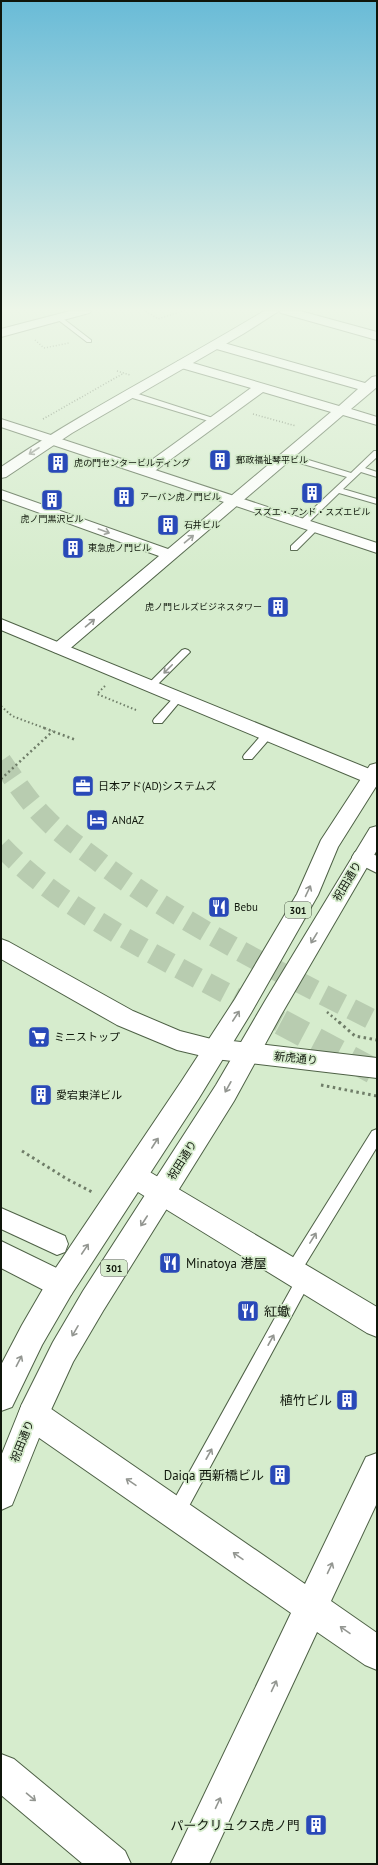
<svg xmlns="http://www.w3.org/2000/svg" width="378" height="1865" viewBox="0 0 378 1865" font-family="'PT Sans','Noto Sans JP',sans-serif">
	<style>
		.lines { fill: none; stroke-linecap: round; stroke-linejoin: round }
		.secondary-tunnel-far1 { stroke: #b8ccb0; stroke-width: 21; stroke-dasharray: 21 10; stroke-linecap: butt }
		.secondary-tunnel { stroke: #b8ccb0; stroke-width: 26; stroke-dasharray: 26 13; stroke-linecap: butt }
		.service-casing { stroke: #4e6146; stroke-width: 2 }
		.pedestrian-casing { stroke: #4e6146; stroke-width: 2 }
		.minor-casing { stroke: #4e6146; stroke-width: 2 }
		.tertiary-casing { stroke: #4e6146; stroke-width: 2 }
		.secondary-casing { stroke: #4e6146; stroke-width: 2 }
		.primary-casing { stroke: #4e6146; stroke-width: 2 }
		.trunk-casing { stroke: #4e6146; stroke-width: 2 }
		.path-far3 { stroke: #6f7d68; stroke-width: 1.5; stroke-dasharray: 1 2; stroke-linecap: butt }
		.path-far2 { stroke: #6f7d68; stroke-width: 2; stroke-dasharray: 1.5 2.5; stroke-linecap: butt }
		.path-far1 { stroke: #6f7d68; stroke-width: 2.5; stroke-dasharray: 2 3; stroke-linecap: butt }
		.path { stroke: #6f7d68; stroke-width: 3; stroke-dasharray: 2.5 3.5; stroke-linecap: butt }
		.service { fill: #fff; fill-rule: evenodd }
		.pedestrian { fill: #fff; fill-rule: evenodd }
		.minor { fill: #fff; fill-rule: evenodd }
		.tertiary { fill: #fff; fill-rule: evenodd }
		.secondary { fill: #fff; fill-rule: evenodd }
		.primary { fill: #fff; fill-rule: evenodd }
		.trunk { fill: #fff; fill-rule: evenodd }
		.path-bridge { stroke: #6f7d68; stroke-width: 2.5; stroke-dasharray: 2 3; stroke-linecap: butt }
		.oneway { stroke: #939691 }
		.labels { text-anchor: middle; stroke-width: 3.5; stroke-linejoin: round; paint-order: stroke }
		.far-poi-label { font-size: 9px; fill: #0f160b; stroke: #d6eccd; text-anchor: start }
		.shield { fill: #d6eccd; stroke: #4b5645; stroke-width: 1 }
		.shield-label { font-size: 10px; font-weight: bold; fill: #0f160b }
		.poi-label { font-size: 11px; fill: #0f160b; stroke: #d6eccd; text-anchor: start }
		.street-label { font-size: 11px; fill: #0f160b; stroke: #d6eccd }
		.near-poi-label { font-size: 13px; fill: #0f160b; stroke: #d6eccd; text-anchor: end }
	</style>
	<rect width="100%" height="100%" fill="#d6eccd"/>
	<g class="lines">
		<path class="secondary-tunnel-far1" d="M1 761C15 781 28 801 45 818 62 836 83 849 102 864 187 927 283 974 377 1022
			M1 846C37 884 80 911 125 938 177 968 230 995 283 1023"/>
		<path class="secondary-tunnel" d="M281 1022 377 1073"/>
		<g class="service-casing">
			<path id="service" d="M57 317H61L91 340V342H87L57 319Z
				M126 392H132L219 420 212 422 126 396Z
				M374 451H377V457L365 468 377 472V477L361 472 343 489 377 499V504L339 493 306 525H300V521L347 477 283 458V454H289L351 473Z
				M313 525H319L320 527 297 550H291V546Z
				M185 649 188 650 190 652 154 688H148L146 686 182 650Z
				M179 694 182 695 184 697 182 699 162 723H154L153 721 154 719 176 695Z
				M268 731 272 732 273 734 272 736 252 759H244L243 757 244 755 264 732Z
				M377 1129V1147L300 1273 304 1272 309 1274 312 1279 309 1284 182 1519 176 1522 170 1519 167 1513 170 1507 297 1278 292 1279 287 1277 284 1272 287 1267 372 1131Z"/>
		</g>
		<g class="pedestrian-casing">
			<path id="pedestrian" d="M1 1208 65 1236 68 1244 65 1252 57 1255 1 1229Z"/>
		</g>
		<g class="minor-casing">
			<path id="minor" d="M70 311H91L89 313 1 337V329Z
				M217 341 365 383 372 377 377 376V387L351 409 377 417V425L343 415 66 652 60 653 54 652 51 648 54 644 159 556 1 499V490L168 549 331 412 263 392 152 473H142L140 470 142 467 251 388 178 367 176 364 178 361H186L339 406 358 389 213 348 211 345Z
				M1 419 57 437 59 440 57 443 52 444 1 427Z
				M362 849 377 856V873L355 862 352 857 355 852Z
				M1 1241 71 1275 75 1285 71 1295 61 1299 1 1268Z
				M33 1400 44 1404 305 1584 366 1457 377 1453V1503L331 1601 377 1633V1670L365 1665 317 1632 209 1864H171L291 1613 22 1426 18 1415 22 1404Z
				M1 1754 14 1759 125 1851 131 1864H83L1 1795Z"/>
		</g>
		<g class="tertiary-casing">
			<path id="tertiary" d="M52 436 377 543V553L47 443 45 440 47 437Z
				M1 619 377 772V787L1 630Z
				M1 939 9 942 133 1011 180 1031 223 1042 227 1049 223 1056 215 1059 177 1050 117 1025 1 959Z
				M134 1164 143 1168 377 1307V1337L367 1333 125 1184 121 1176 125 1168Z"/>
		</g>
		<g class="secondary-casing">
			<path id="secondary" d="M279 311H300L377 332V340L281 313Z
				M215 1039 377 1058V1078L215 1059 207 1056 203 1049 207 1042Z"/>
		</g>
		<g class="primary-casing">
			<path id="primary" d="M377 763V785L338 847 318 895 251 1013 199 1098 71 1295 42 1345 12 1407 1 1411V1365L22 1325 51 1275 181 1082 235 999 297 894 321 840 370 765Z
				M377 826V850L281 1015 234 1101 103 1311 73 1362 45 1423 12 1505 1 1510V1456L22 1404 53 1342 83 1291 216 1085 265 1001 370 828Z"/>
		</g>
		<g class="trunk-casing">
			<path id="trunk" d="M264 311H279L243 334 72 433 6 477 1 478V467C85 410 177 364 264 311Z"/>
		</g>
		<path class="path-far3" d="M146 311 158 319 182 311
			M35 340 44 348
			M44 348 69 343
			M117 371 130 375
			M253 414 296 426
			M43 419 124 373"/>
		<path class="path-far2" d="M105 686 97 694 136 710
			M1 706 12 716 47 729"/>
		<path class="path-far1" d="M44 728 76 740
			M327 1012 340 1023"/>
		<path class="path" d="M339 1022 355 1036 377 1040
			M321 1085 377 1096
			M22 1151 67 1179 92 1192"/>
		<use href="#service" class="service"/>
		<use href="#pedestrian" class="pedestrian"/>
		<use href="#minor" class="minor"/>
		<use href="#tertiary" class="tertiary"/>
		<use href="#secondary" class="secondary"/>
		<use href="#primary" class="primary"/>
		<use href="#trunk" class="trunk"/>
		<path class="path-bridge" d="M1 779 53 731"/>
	</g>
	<defs><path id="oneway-shaft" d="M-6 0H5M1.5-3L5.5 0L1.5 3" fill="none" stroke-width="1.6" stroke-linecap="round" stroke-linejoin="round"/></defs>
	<g class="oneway">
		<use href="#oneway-shaft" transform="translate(34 451) rotate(147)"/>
		<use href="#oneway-shaft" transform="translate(104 531) rotate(20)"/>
		<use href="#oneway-shaft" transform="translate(189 539) rotate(-40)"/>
		<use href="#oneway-shaft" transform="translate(90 623) rotate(-40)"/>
		<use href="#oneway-shaft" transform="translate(168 669) rotate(135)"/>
		<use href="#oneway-shaft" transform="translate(308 891) rotate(-65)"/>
		<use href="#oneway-shaft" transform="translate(314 938) rotate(121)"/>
		<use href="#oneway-shaft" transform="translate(236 1016) rotate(-57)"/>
		<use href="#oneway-shaft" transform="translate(228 1087) rotate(119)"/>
		<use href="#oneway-shaft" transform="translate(155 1143) rotate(-57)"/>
		<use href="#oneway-shaft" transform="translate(144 1221) rotate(123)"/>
		<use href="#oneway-shaft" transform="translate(313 1238) rotate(-58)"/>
		<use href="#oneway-shaft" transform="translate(85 1249) rotate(-56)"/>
		<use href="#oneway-shaft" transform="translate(75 1331) rotate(120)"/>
		<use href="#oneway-shaft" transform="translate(271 1340) rotate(-61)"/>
		<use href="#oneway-shaft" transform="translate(19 1361) rotate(-63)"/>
		<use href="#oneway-shaft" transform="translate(209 1454) rotate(-61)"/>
		<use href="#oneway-shaft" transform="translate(131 1482) rotate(-146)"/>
		<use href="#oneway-shaft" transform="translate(238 1556) rotate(-145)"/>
		<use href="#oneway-shaft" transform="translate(330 1568) rotate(-65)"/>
		<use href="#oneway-shaft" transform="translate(345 1630) rotate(-145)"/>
		<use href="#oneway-shaft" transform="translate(274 1686) rotate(-65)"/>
		<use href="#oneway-shaft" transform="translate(31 1797) rotate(40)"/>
		<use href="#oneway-shaft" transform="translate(218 1803) rotate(-65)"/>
	</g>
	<linearGradient id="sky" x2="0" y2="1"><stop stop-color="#69bbd7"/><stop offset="0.54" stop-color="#edf6e8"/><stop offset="1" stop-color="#edf6e8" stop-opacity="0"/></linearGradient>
	<rect width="378" height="573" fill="url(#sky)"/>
	<defs>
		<g id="building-square" transform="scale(1.15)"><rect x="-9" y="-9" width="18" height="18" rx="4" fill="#2949b8" stroke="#d6eccd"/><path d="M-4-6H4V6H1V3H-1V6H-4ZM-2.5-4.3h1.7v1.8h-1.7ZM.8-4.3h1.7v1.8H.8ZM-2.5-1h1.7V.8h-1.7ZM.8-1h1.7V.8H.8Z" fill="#fff"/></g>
		<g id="office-square" transform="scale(1.15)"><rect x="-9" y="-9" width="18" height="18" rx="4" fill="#2949b8" stroke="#d6eccd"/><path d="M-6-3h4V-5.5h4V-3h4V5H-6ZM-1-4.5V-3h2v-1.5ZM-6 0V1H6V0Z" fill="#fff"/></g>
		<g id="hotel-square" transform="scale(1.15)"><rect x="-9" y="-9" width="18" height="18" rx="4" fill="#2949b8" stroke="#d6eccd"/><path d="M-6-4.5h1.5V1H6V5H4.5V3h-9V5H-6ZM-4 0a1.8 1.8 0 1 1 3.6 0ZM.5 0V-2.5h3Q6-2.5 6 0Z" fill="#fff"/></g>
		<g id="restaurant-square" transform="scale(1.15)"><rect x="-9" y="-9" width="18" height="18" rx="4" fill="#2949b8" stroke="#d6eccd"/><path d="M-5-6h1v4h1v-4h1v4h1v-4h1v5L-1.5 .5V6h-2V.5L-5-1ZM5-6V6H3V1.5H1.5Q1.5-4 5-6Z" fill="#fff"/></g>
		<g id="supermarket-square" transform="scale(1.15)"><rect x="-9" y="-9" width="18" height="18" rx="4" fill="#2949b8" stroke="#d6eccd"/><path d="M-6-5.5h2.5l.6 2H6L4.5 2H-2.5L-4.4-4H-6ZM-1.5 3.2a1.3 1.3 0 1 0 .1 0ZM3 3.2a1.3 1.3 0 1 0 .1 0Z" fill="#fff"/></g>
	</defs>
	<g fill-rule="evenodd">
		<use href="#building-square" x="220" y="460"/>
		<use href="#building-square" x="58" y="463"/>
		<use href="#building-square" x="312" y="493"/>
		<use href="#building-square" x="124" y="497"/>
		<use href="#building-square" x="52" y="500"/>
		<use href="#building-square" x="168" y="525"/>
		<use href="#building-square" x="73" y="548"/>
		<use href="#building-square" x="278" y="607"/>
		<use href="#office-square" x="83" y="786"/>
		<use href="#hotel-square" x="97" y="820"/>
		<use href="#restaurant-square" x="219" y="907"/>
		<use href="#supermarket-square" x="39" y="1037"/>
		<use href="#building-square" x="41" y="1095"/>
		<use href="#restaurant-square" x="170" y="1263"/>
		<use href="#restaurant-square" x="248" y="1311"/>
		<use href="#building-square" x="347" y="1400"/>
		<use href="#building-square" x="280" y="1475"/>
		<use href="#building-square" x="316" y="1825"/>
	</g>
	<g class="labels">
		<g class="far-poi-label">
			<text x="236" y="463">郵政福祉琴平ビル</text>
			<text x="74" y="466">虎の門センタービルディング</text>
			<text x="140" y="500">アーバン虎ノ門ビル</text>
			<text x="312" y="515" text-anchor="middle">スズエ・アンド・スズエビル</text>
			<text x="52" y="522" text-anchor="middle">虎ノ門黒沢ビル</text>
			<text x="184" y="528">石井ビル</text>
			<text x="88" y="551">東急虎ノ門ビル</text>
			<text x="262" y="610" text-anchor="end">虎ノ門ヒルズビジネスタワー</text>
		</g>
		<g class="shield">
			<rect x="285" y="902" width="26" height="16" rx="3"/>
			<rect x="101" y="1260" width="26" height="16" rx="3"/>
		</g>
		<g class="shield-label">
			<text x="298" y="914">301</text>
			<text x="114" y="1272">301</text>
		</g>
		<g class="poi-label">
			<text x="98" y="790">日本アド(AD)システムズ</text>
			<text x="112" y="824">ANdAZ</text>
			<text x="234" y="911">Bebu</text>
			<text x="54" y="1041">ミニストップ</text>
			<text x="56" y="1099">愛宕東洋ビル</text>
		</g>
		<g class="street-label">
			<text transform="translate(347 881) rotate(-59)" y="4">祝田通り</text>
			<text transform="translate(296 1058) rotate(6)" y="4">新虎通り</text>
			<text transform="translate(182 1160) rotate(-58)" y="4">祝田通り</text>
			<text transform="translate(22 1441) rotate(-68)" y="4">祝田通り</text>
		</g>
		<g class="near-poi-label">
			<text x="186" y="1268" text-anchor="start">Minatoya 港屋</text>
			<text x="264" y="1316" text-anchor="start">紅蠍</text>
			<text x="332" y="1405">植竹ビル</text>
			<text x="264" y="1480">Daiqa 西新橋ビル</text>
			<text x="300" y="1830">パークリュクス虎ノ門</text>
		</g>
	</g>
	<rect width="378" height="1865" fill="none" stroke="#0f160b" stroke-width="4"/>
</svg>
